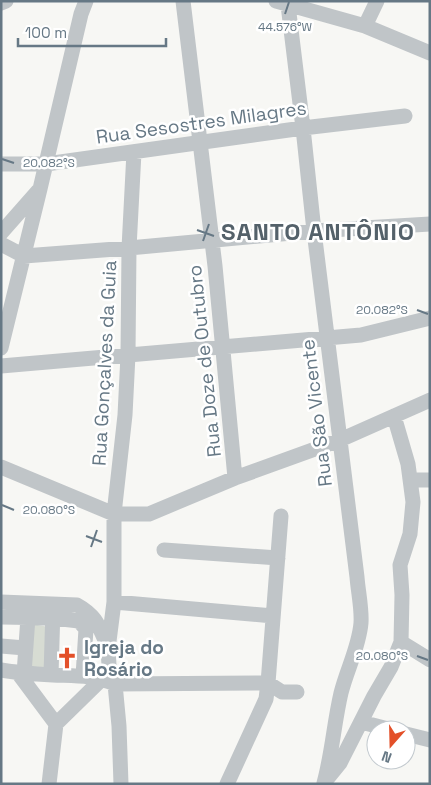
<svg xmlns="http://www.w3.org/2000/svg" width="431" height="785" viewBox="0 0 431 785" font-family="'Space Grotesk',sans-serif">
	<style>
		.green { fill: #d7dcd3 }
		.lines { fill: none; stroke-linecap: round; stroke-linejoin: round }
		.minor { stroke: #c0c5c8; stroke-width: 15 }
		.ticks { fill: none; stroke: #667885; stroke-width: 2 }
		.labels { text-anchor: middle; stroke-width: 5; stroke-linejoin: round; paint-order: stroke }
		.street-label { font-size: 19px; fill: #667885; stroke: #fff }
		.poi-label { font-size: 19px; font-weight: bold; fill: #667885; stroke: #fff; text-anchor: start }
		.district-label { font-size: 24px; font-weight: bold; letter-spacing: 1px; fill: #54616a; stroke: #fff }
		.ticks-label { font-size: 12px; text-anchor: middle; fill: #667885; stroke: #fff; stroke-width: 5; stroke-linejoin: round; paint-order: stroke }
	</style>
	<rect width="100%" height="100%" fill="#f7f7f4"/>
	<path class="green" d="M32 624 49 627 47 668 30 667Z"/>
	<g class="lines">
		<path class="minor" d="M183 1 215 266 235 478
			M276 1 365 26 430 53
			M1 3 6 1
			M288 5 303 128 314 231 357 577C358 591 362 609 361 623 359 647 347 669 341 693 334 723 332 754 324 783
			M365 26 377 1
			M1 164H46L303 128 405 116
			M1 233 38 191
			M1 244 24 256 129 248 314 231 430 224
			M1 348 40 189 81 14 86 1
			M1 366 361 335 430 318
			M1 467 114 514H149L235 478 340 440 430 400
			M411 480H430
			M164 550 278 558
			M1 602 77 605C97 616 99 627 108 647
			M114 602 273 616
			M2 617 53 618 79 621 86 629 83 676
			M401 642 430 660
			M1 646 25 648
			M1 670C18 673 35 674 53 675 75 676 94 675 115 684L268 683 282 692H297
			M18 673 56 724
			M24 674 28 617
			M51 675 53 608
			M361 722 392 730
			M56 724 102 679
			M406 734 430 740
			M327 779 340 763 374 696 391 667 401 642 402 595 400 565 410 534 413 502 408 464 394 416
			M49 784 56 724
			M121 784 119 726 115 684 109 665 108 649 114 602V514L125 415 128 355 129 248 134 152
			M227 784 266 699 268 683 281 516"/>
	</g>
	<path class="ticks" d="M285 14 289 2M2 159 14 163M197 230 214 236M203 241 209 224M417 310 428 314M2 505 14 510M86 536 102 542M91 547 97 530M417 656 428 660"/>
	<defs>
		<g id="church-bare" transform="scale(1.725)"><path d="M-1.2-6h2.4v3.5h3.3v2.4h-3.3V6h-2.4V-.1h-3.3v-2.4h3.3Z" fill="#e35029" stroke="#fff" stroke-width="2.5" paint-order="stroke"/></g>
	</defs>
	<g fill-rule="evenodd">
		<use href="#church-bare" x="67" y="658"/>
	</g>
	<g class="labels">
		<g class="street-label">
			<text transform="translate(201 122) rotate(-8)" y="7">Rua Sesostres Milagres</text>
			<text transform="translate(204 361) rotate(-96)" y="7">Rua Doze de Outubro</text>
			<text transform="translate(104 363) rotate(-87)" y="7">Rua Gonçalves da Guia</text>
			<text transform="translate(316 413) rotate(-97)" y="7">Rua São Vicente</text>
		</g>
		<g class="poi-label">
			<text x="84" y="654">Igreja do<tspan x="84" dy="22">Rosário</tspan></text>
		</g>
		<g class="district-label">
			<text x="318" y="240">SANTO ANTÔNIO</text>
		</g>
	</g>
	<g class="ticks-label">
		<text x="285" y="31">44.576°W</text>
		<text x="49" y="167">20.082°S</text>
		<text x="382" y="314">20.082°S</text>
		<text x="49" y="514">20.080°S</text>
		<text x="382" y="660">20.080°S</text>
	</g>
	<rect width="431" height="785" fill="none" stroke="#667885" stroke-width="5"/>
	<g transform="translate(391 745) rotate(200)"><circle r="24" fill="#ffffff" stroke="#c2c9ce"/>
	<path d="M0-4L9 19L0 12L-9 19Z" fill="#e35029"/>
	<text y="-8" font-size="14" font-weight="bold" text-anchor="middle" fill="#667885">N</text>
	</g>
	<path d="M18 38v8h148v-8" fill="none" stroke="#667885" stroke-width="2.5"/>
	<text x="25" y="38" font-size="15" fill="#667885" stroke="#ffffff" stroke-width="4" paint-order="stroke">100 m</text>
</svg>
